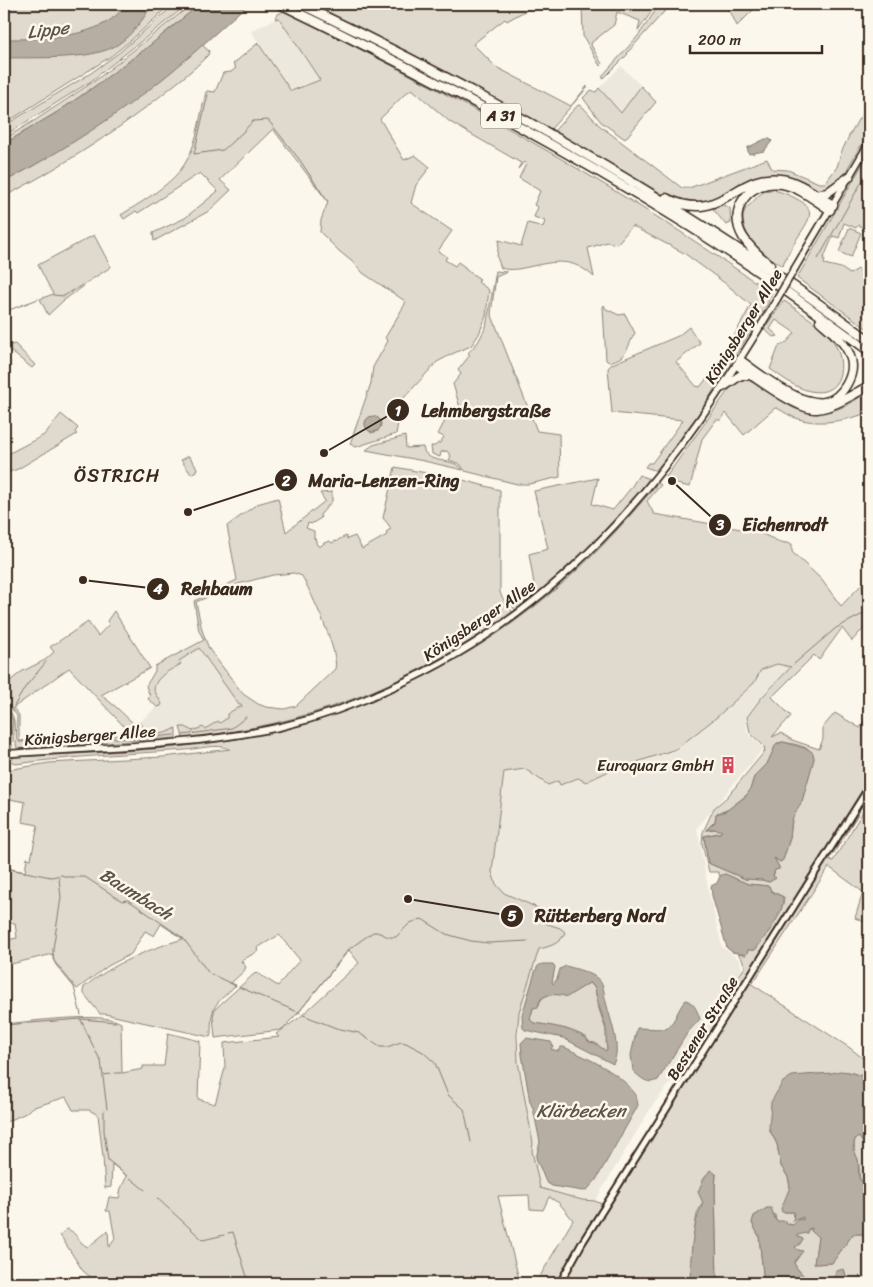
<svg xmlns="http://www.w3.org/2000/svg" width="873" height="1287" viewBox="0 0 873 1287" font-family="Sriracha,sans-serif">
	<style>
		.built { fill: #ede8dd }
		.green { fill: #dfd9ce; stroke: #8d8276; fill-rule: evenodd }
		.water { fill: #b6aea2; stroke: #85796d; fill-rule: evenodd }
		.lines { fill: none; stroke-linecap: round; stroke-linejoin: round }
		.stream { stroke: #85796d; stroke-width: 1 }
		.tertiary-casing { stroke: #3b2a1e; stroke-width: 9 }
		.secondary-casing { stroke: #3b2a1e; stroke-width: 9 }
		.motorway-casing { stroke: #3b2a1e; stroke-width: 11 }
		.tertiary { stroke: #fbf7ec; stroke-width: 5 }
		.secondary { stroke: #fbf7ec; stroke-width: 5.5 }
		.motorway { stroke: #fbf7ec; stroke-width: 8 }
		.secondary-bridge-casing { stroke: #3b2a1e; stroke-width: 9; stroke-linecap: butt }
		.secondary-bridge { stroke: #fbf7ec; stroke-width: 5.5 }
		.labels { text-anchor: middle; stroke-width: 5; stroke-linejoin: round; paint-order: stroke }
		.shield { fill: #fbf7ec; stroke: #75685c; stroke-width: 1 }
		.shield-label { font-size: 15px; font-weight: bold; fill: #3b2a1e }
		.street-label { font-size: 16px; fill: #3b2a1e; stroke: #fbf7ec }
		.poi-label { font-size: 16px; fill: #3b2a1e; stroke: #fbf7ec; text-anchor: end }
		.water-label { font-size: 18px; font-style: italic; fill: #605246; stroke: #fbf7ec }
		.quarter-label { font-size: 19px; letter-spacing: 1px; fill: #3b2a1e; stroke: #fbf7ec }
		.leader { fill: none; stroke: #3b2a1e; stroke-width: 2 }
		.callout-dot { fill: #3b2a1e; stroke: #fbf7ec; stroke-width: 2 }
		.mark-label { font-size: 15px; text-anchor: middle; font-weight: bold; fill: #fff }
		.callout-label { font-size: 18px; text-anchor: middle; font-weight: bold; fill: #3b2a1e; stroke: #fbf7ec; stroke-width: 5; stroke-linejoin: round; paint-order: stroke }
	</style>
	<rect width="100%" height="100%" fill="#fbf7ec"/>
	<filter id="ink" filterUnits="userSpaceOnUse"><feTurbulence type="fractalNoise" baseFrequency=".02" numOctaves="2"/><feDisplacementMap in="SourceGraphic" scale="10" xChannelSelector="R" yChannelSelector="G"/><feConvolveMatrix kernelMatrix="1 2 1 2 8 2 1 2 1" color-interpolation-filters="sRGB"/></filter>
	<g filter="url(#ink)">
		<path class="built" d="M279 17 320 80 291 92 251 31Z
			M621 66 641 86 621 113 599 88Z
			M199 648 242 707 237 708 227 714V718L220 723 218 721 205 729 202 727 192 731 186 727 175 728 171 732 156 733 148 732 139 722 157 707 162 704 154 690 155 682 162 675 181 664 179 661Z
			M777 664 791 667 769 688 746 717 747 732 764 748 697 828 709 893 722 947 740 960 742 970 728 988 735 997 724 1015 652 1106 595 1201 582 1200 540 1190 534 1169 518 1062 519 1012 533 968 512 897 504 893 496 884 492 872 504 772 525 769 548 785 558 781 560 785 579 778 586 782 607 772 676 749 717 717 754 683 761 670Z"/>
		<path class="green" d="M4 4H171L130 41 110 57 4 124Z
			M175 4H188L91 81 4 136V126L91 73 120 52Z
			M192 4H200L149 46 98 84 59 111 4 144V139L37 119 96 80Z
			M311 4H537L507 21 505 19 473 44 496 67 571 106 587 86V88L551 129 423 60Z
			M582 4H657L638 31 640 21 617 12 614 25 592 42 591 45 602 64 600 66 583 36Z
			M660 4H671L627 53 628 54 603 79V75L638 36Z
			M722 4H759L737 26 731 13Z
			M284 11C408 72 531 138 649 212 690 237 731 266 772 293L768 301 769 302 698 415 657 471 645 467 648 463H652L683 420 612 413 608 368 612 364 678 336 689 327 700 343 676 362 696 386 700 387 718 365 751 305 726 284 684 253 632 226 617 244 607 242 588 248 594 277C572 257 556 261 528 267 519 269 510 271 501 268L497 257 499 240 521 246 528 223 543 227 545 221 534 217 538 207 534 205 540 191 519 178 526 164 524 162 518 169 521 163 450 122 412 89 405 94 380 119 404 160 415 155 430 167 416 185 411 203 452 231 438 251 447 257 445 260 455 266 458 262 465 267V269L480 279 478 282 489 290 486 316 479 334 471 346 454 353 437 362 402 400 396 434 356 447 350 444 371 383 373 367 388 341 385 338 405 304V301L363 273 355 264 339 251 320 232 321 220 328 202 273 129 220 180 231 190 209 211 154 241 153 233 185 218 218 191 200 173 138 213 136 211 124 219 121 215C143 201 175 183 187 160 198 140 200 114 206 92L207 91 215 92 223 73 231 72 236 68 233 64 258 43 291 91 320 80 279 18 275 19 278 14ZM377 417 379 419 378 431 371 433 365 424 366 420Z
			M202 45 209 51 208 55C193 71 175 84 158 98 110 136 58 168 4 197V182C75 144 141 98 202 45Z
			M641 86 656 102 625 139 601 122 583 98 591 90 596 92 599 88 621 113Z
			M578 105 582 106 599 125 682 188H689L767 159 772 169 788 170 819 183H825L837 167 841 153 850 134 858 120 869 106V132L841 179 835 186 820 193 783 177 699 205 669 198 554 131Z
			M869 153V230L858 225 856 228 844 223 839 238 833 236 823 260H825L824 264 841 268 850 274 858 269 869 277V330L797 278Z
			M769 190C778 190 787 194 795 198 822 211 805 224 795 242 790 250 786 258 782 266 766 256 733 231 746 208 755 202 758 192 769 190Z
			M723 205 730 208 731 223 726 225 713 209Z
			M849 228 861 233 851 257 839 252Z
			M94 235 111 267 83 285 84 286 64 300 48 315 40 299 53 294 38 265Z
			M496 271 507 272 496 277 491 313 537 431 559 434 560 477 529 484H517L465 471 460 464 449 460 451 456 447 451 441 452 440 457 432 454 431 446H435L438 443H440L444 437 438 434 445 421 438 416 436 419 434 417 437 411H440L450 417 454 410 458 413 461 411 453 384 461 374 458 370 470 355 468 353 478 342 486 327Z
			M783 301 786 302C802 314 822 325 833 341 848 363 842 398 810 391 795 388 782 377 770 369L779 346 787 342 795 333 776 320 770 329 778 336 773 337 764 329Z
			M604 305 606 309 619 315 625 314 635 333C626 348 629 357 609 362L606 360 603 307Z
			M15 344 35 365 32 368 4 346Z
			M744 379C758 383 772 393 784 402 803 417 829 415 849 404 856 400 862 395 869 392V412C850 420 820 426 799 419 791 417 784 412 777 408H775L744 435 726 413 721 420H716L702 439 690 487 677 484 666 477 727 392 735 383Z
			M61 414 78 428 75 432 77 434 18 469 4 474V456L44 435Z
			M405 436 406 448 423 447C426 466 454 456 463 470L424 461 366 450 373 445Z
			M189 456 197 468 196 471 191 474 181 460Z
			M395 467 463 480 500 490V592L502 597 513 613C427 672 338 714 235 731 219 734 199 740 183 738L180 727H186L192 731 203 727 205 729 218 721 220 723 227 718V714L237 708 242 707 241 705H239L199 648 179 661 181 664C171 670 155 676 154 690L162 704 161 706 157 707 148 699 150 696 146 686 155 671V666L204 640 199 631 194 601 237 580 227 526 257 504 278 498 286 532 325 501 320 493 332 492V501L320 515 321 518 311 524 308 523 306 528 314 531V538L316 540V543L318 546H321L324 543 330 541 332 543 336 541 337 542 338 540 346 536 347 539 355 536 362 549 387 535 386 532 391 529 388 524 383 518ZM294 573 302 576C311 593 340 653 335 669L296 706 284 709 266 707 258 704 243 694 209 649 202 630 196 602 238 584 273 575Z
			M639 475 650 479C611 528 566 573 516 611L510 603 534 584 529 554 548 549 534 491 598 478 592 504 613 510 630 489Z
			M658 483 661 485 647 501 654 514 758 532 780 542 792 544V552L821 579 841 606 862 584 865 602 869 601V625L859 633 852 641 842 628 819 660 814 655 772 697 791 716 772 737 781 733 792 740 819 749 823 739V727L835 713 860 728 869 712V784L745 982C740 986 737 991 730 989 732 980 742 975 745 966L742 959 738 954 746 955 748 950H755C764 937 784 913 784 897L771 891 769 886 748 884 725 874 720 876 718 872H709L702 844 703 832 714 808 727 797 765 751 764 746 750 733 747 717 762 697 791 667 777 664 761 670 754 683 717 717 676 749 607 772 586 782 578 778 560 785 558 781 548 785 525 769 504 772 492 872 496 884 504 893 547 912 542 922 560 928 565 932C562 943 549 947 539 949L519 1012 517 1035 518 1062 533 1143 532 1151 540 1188 582 1200 595 1201 602 1204 556 1283H536L573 1220 559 1203 549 1197 543 1210 530 1209 529 1195 498 1196 520 1283H98L83 1271 60 1235 67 1229C77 1232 78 1243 88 1247L108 1231 109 1247 115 1239 110 1211H106L109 1197 119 1198 121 1188 127 1176 112 1164 111 1187 105 1188 103 1157 98 1115 89 1110H73L66 1097 31 1108 26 1113 4 1123V1024C27 1022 104 1011 121 1023L122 1073 143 1069V1066H164L168 1033 200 1041 198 1099 215 1104 225 1068 224 1043 279 1037 276 1034 299 1018 359 963 349 950 298 1013 281 1030 215 1038 213 1016 215 1009 254 974 257 973 278 986 289 972 300 960 279 935 257 948 258 951 241 961 246 967 244 971 231 983 236 985C214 1006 211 1004 211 1035L210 1037 105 1014H100L85 995 83 991 84 987C115 963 146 950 183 939L161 924 154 936 145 931 131 954 108 966 77 989 54 961 53 954 11 964 6 940 17 938 15 923H9C3 905 1 887 7 868L25 872 27 858 31 859 38 825 22 822 25 802 4 798V785L7 770 49 763 163 757 230 749C217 743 199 749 185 750 129 754 72 756 16 764L12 762 13 757C83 753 154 752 224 741 354 721 475 663 573 574 604 546 631 515 658 483ZM783 742C793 744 812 746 814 758L802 801 792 819 790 838 783 860 780 862 774 858 779 867V869L775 870 773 877 776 878 769 882 762 880 745 879 708 863 704 836 722 832 719 829 706 830 715 821 716 814 729 809 749 793 754 777 767 764 777 743Z
			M114 611 150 668 101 695 116 707 135 725 139 722C141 725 145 730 148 732 156 737 170 732 176 728V738L18 749 16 746 17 716 4 699V686L21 672 45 660 54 652 50 647 88 622 98 636 109 624 107 621ZM69 668 133 736 119 735 19 741V715L13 708Z
			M4 702C18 720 15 726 12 747L11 749 4 750V743L9 742 10 721Z
			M858 809 860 811 832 856 829 857Z
			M864 810 869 813V924L855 918 863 892 829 867 753 983V975L827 858 833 861Z
			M747 981 850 1048 869 1063V1078L849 1072 807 1075 769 1129 777 1144 781 1166 788 1177 790 1187 783 1212H794V1220L803 1216V1220L799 1219 793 1225 776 1221 775 1215 767 1208 754 1216 752 1223 759 1236 764 1283H717L715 1188 716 1174 697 1214 692 1245 690 1283H563L594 1226Z
			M589 983 595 987 598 1006 606 1030 607 1049 606 1051 589 1042 586 1037 566 1029 534 1023 530 1019 533 1008 539 1005C543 989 560 997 571 993 577 991 584 986 589 983Z
			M859 1137C870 1152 869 1168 869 1185L863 1183C858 1177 860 1174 859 1167 859 1156 852 1154 855 1139Z
			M813 1228 818 1237 814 1264 832 1263 853 1234H869V1283H848L844 1269C831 1281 824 1283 807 1283 805 1274 797 1271 794 1263L802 1251 797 1250 795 1247 803 1239 797 1237V1235Z"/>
		<path class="water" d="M126 4H152C144 19 132 35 117 45 91 61 35 57 4 58V39C42 39 104 39 126 4Z
			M200 4H248C222 27 197 51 170 73 119 115 62 151 4 182V144L59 111 98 84 149 46Z
			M765 139H770L772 141 764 151 749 154 747 148Z
			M365 424a8 8 0 1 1 16 0a8 8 0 1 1-16 0Z
			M783 742 808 749 813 753 814 759 802 801 792 819 790 838 783 860 780 862 774 858 779 867V869L775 870 773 876 776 878 769 882 762 880 745 879 708 863 704 836 720 833 722 831 714 829 706 830 715 822 716 814 726 811 746 796 750 790 754 777 767 764 776 744Z
			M725 874 748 884 769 886 771 891 783 897C784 915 766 935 756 949L755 950H748L746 955 732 952 727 948 712 896 711 886 717 883 720 876Z
			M542 964H553L555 967 552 983 553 984 557 979 560 969 566 966C576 969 591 972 599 980 604 985 604 995 606 1002 610 1019 622 1048 613 1064L563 1038 525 1030 523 1028 522 1015 535 972 538 966ZM589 983 595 987C596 1002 603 1015 606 1029 607 1036 605 1042 607 1049L606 1051 595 1043 589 1042C581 1029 547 1025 534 1023L530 1019 533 1008 538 1007C539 1004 539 1001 541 999 547 993 560 994 567 997Z
			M686 1000C695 1003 697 1011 700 1019L688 1032 658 1080C647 1085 641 1078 633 1071L631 1055 637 1028 666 1029C677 1020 677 1009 686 1000Z
			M526 1038 551 1042 553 1046 551 1049 558 1051 561 1047H564C589 1059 620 1072 636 1095L638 1105 635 1111 596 1180 587 1190 583 1191 552 1186 546 1182 536 1158 540 1142 533 1108 530 1102 522 1055 521 1043Z
			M840 1071 849 1072 869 1078V1159L864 1144 859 1137 855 1139 853 1149 858 1159 859 1179 866 1185H869V1234H853L832 1263 814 1264 818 1237 811 1231 812 1228 808 1229 807 1233 797 1235 798 1237 803 1239 800 1244 795 1247 798 1250 803 1251 794 1263C797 1271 805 1274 807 1283H764L759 1236 752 1223 754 1216 767 1208H771L776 1221H786L787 1224 793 1225 799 1219 803 1220V1217L793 1221 794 1212H782L781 1209 790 1187 788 1177 781 1166 777 1144 769 1129 771 1102 783 1082 792 1076 832 1073Z
			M710 1170 716 1174 715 1188 717 1283H690C691 1256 691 1227 703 1203L698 1192 703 1180Z
			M844 1269 848 1283H818L834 1279 836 1271Z"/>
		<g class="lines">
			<path class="stream" d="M208 94 194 154 223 150 243 132 253 121 268 120 299 159 328 202
				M818 259 869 169
				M53 295 64 296 82 285
				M4 312 38 299
				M794 664 836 628 869 611
				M14 706 26 686 46 662
				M183 735 232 728 246 717
				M19 742 112 738 135 739 174 735
				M4 745 10 744 13 721 9 712
				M4 868 51 877 62 875 67 877H85L122 901 127 900 131 902 183 938 208 972
				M59 878 61 898 53 949V959L56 965 74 987 81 1015
				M211 974 236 986
				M239 987 300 1013
				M299 1012 349 949 373 932C381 931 386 939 396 937L410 923 422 919 446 934 471 941 488 943 528 941
				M303 1015 336 1028 359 1033 380 1047H387L401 1042 406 1043 423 1052 435 1063 448 1095 464 1109 471 1142
				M81 1020 94 1048
				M4 1025 81 1019 116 1022
				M96 1052 101 1061 107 1109
				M115 1073H121
				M104 1075 111 1074
				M104 1111V1131L108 1160 127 1176
				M130 1178 145 1190
				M157 1198 203 1240 224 1235
				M228 1233 233 1232 249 1283"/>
			<g class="tertiary-casing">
				<path id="tertiary" d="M560 1283 582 1243 869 787"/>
			</g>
			<g class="secondary-casing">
				<path id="secondary" d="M795 268 869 143
					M4 754C96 747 189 747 280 727 318 718 357 704 393 687 573 606 678 464 777 299"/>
			</g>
			<g class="motorway-casing">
				<path id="motorway" d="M280 4C420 71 557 144 689 226 751 265 810 308 869 351
					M300 4C499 99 692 209 869 340
					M816 195 827 193 849 177
					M666 198C722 226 735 172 781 179 799 181 817 196 833 205
					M770 265C760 257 750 248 743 237 726 208 751 179 782 184 799 187 816 201 830 210
					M740 360C756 372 790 398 810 401 814 402 820 403 825 402 843 398 857 373 850 356 845 341 831 331 820 321
					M737 365C753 376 799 411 817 409 835 407 853 394 869 386
					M723 387 741 375H752"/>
			</g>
			<use href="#tertiary" class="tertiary"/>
			<use href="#secondary" class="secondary"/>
			<use href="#motorway" class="motorway"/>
			<g class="secondary-bridge-casing">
				<path id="secondary-bridge" d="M777 299 795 268"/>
			</g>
			<use href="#secondary-bridge" class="secondary-bridge"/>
		</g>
	</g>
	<defs>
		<g id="building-bare" transform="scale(1.35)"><path d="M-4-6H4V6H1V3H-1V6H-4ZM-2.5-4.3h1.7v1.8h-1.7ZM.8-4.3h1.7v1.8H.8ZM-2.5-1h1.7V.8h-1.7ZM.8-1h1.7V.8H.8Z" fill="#d1495b" stroke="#fbf7ec" stroke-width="2.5" paint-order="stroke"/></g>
	</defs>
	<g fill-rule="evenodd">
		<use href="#building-bare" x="728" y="765"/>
	</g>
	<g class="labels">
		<rect class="shield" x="481" y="103.5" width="40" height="25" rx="4"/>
		<g class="shield-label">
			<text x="501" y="121">A 31</text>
		</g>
		<g class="street-label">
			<text transform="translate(743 326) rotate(-58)" y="6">Königsberger Allee</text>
			<text transform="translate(479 620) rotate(-34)" y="6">Königsberger Allee</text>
			<text transform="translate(90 735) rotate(-4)" y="6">Königsberger Allee</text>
			<text transform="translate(702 1028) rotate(-58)" y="6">Bestener Straße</text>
		</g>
		<g class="poi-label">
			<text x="714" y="771">Euroquarz GmbH</text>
		</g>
		<g class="water-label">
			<text transform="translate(48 30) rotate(-7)" y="6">Lippe</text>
			<text transform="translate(136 894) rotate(32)" y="6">Baumbach</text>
			<text x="581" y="1117">Klärbecken</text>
		</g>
		<g class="quarter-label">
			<text x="117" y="482">ÖSTRICH</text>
		</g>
	</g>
	<path class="leader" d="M324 453L398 410M188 512L286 480M672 481L720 525M83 580L158 589M408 899L512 916"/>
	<g class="callout-dot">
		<circle cx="324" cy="453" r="5"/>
		<circle cx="188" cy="512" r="5"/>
		<circle cx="672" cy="481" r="5"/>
		<circle cx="83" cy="580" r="5"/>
		<circle cx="408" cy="899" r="5"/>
		<circle cx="398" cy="410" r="12"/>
		<circle cx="286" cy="480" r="12"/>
		<circle cx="720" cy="525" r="12"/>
		<circle cx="158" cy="589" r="12"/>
		<circle cx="512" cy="916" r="12"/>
	</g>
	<g class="mark-label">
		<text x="398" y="416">1</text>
		<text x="286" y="486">2</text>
		<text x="720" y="530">3</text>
		<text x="158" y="594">4</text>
		<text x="512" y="921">5</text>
	</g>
	<g class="callout-label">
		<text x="486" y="417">Lehmbergstraße</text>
		<text x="384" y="487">Maria-Lenzen-Ring</text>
		<text x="785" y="531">Eichenrodt</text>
		<text x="217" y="595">Rehbaum</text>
		<text x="600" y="922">Rütterberg Nord</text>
	</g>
	<rect width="873" height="1287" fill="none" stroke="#fbf7ec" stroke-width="20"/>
	<rect x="10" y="10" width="853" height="1267" fill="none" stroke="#3b2a1e" stroke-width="2" filter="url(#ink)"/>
	<path d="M690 45v8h132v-8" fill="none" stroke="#3b2a1e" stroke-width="2.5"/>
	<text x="698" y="45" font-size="15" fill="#3b2a1e" stroke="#fbf7ec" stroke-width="4" paint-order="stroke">200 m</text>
</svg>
